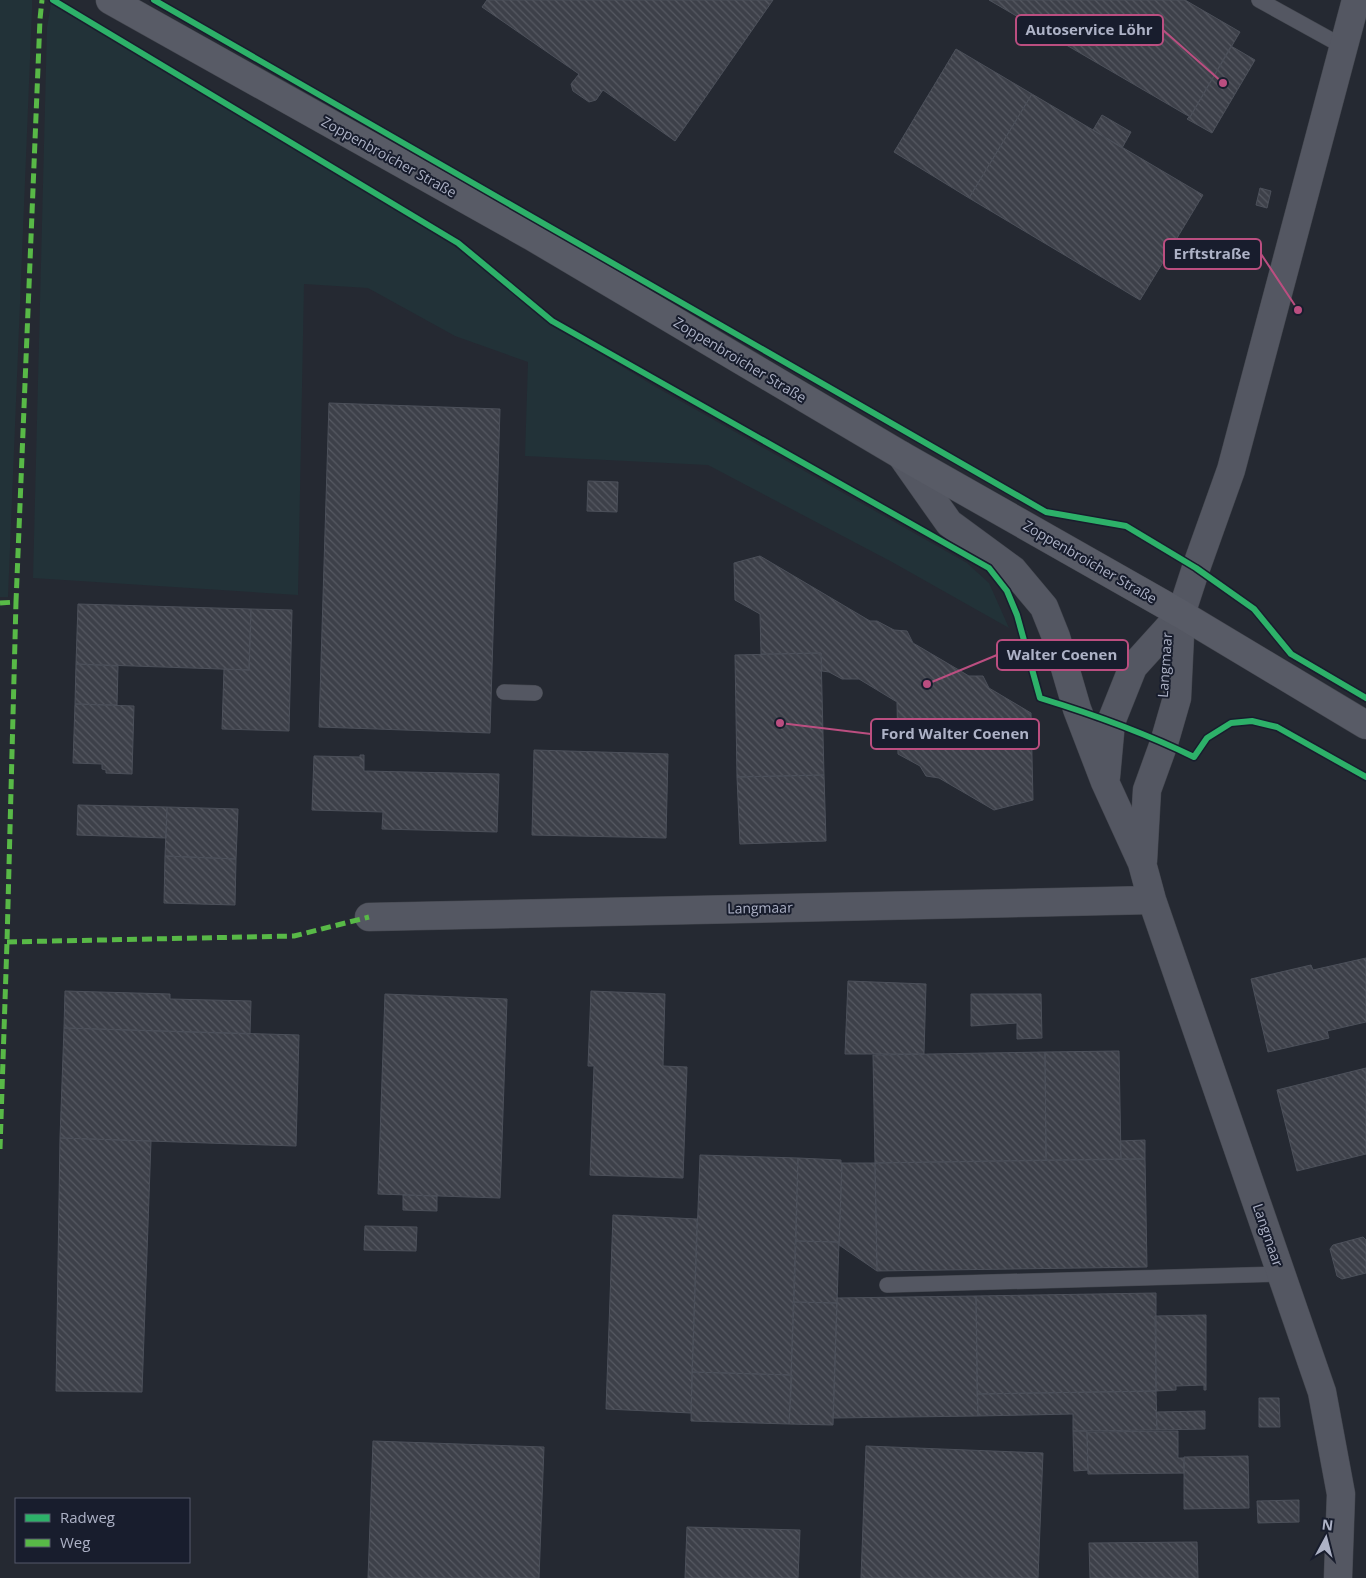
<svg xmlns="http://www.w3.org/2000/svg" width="1366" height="1578" viewBox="0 0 1366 1578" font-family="'Open Sans',sans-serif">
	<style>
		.grass { fill: #223238 }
		.building { fill: url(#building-back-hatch); stroke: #4c505a }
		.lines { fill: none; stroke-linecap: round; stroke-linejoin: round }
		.lane-casing { stroke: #42454d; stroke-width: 16 }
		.street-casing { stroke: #42454d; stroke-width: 29 }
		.secondary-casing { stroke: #42454d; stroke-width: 29 }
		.lane { stroke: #545762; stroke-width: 15 }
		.street { stroke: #545762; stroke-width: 28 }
		.secondary { stroke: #585b66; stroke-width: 28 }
		.quiet { stroke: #58b947; stroke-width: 5; stroke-dasharray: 10 5; stroke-linecap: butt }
		.cycleway-casing { stroke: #181d2d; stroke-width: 9 }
		.cycleway { stroke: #2db169; stroke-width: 6 }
		.labels { text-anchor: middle; stroke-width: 4; stroke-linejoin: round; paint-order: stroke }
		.street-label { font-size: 14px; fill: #adb2c6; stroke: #181d2d }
		.leader { fill: none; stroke: #bb4e80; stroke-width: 2 }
		.callout-dot { fill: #bb4e80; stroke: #181d2d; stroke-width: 2 }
		.callout { fill: #181d2d; stroke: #bb4e80; stroke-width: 2 }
		.callout-label { font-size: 15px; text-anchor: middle; font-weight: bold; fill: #adb2c6 }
	</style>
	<defs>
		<pattern id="building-back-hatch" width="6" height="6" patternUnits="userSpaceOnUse" patternTransform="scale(1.25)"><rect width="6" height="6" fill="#3d4049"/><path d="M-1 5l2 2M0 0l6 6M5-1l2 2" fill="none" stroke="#565962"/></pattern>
	</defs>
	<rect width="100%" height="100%" fill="#252932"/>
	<path class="grass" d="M0 0H32V10L8 597H0Z
		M51 4 418 224 462 251 548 322 654 386 967 563 989 583 1009 628 892 562 708 465 525 456 528 362 455 336 368 288 304 284 298 595 33 578 47 27Z"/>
	<path class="building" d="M487 0H773L675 141 603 90 596 100 589 102 573 91 571 84 579 74 482 7Z
		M989 0H1185L1240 32 1190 117Z
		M1231 46 1255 60 1212 133 1187 119 1189 117H1190Z
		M956 49 1032 94 969 198 894 152Z
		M1032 94 1203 195 1171 248 1179 252 1172 263 1165 259 1140 300 969 198Z
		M1102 115 1131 132 1122 148 1093 130Z
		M1260 188 1271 191 1267 208 1256 205Z
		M329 403 500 409 490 733 319 727Z
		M588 481 618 482 617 512 587 511Z
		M760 556 870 621H877L894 630 907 631 913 643 969 676H983L989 688 1031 713 1033 800 994 810 939 778 926 776 920 766 898 754 897 702 859 679H842L829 672 822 671 821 653 761 654 760 614 735 600 734 563Z
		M78 604 251 609 249 670 76 664Z
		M251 609 292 610 289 731 222 729 224 669 249 670Z
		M821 653 824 775 737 777 735 655Z
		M76 664 118 666 117 705 75 704Z
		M75 704 134 706 132 774 106 773V770L102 769V764L73 763Z
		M534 750 668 754 666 838 532 835Z
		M360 755H364V771L499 774 497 832 382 829 383 812 312 810 314 756 360 757Z
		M824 775 826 841 740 844 737 777Z
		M78 805 167 807 166 838 77 835Z
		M167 807 238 809 236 859 165 856Z
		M165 856 236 859 235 905 164 903Z
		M1366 958V1022L1327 1031 1329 1038 1268 1052 1251 979 1311 965 1313 970Z
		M848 981 926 984 924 1054H845Z
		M65 991 170 994V999L251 1001 250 1034 64 1028Z
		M591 991 665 994 663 1066 687 1067 683 1178 590 1175 594 1066H588Z
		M385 994 507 999 500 1198 378 1194Z
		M971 994H1041L1042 1038 1017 1039V1023L971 1026Z
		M64 1028 299 1035 296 1146 60 1138Z
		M1119 1051 1121 1159 1046 1160 1045 1052Z
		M1045 1052 1046 1160 875 1163 873 1055Z
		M1366 1068V1154L1297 1171 1277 1090Z
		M60 1138 151 1141 142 1392 56 1391Z
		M1145 1140V1159H1121L1120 1141Z
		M700 1155 798 1158 791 1375 692 1372Z
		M798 1158 841 1160V1163H842L839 1242 796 1241Z
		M1145 1159 1147 1267 877 1271 875 1163Z
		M842 1163H875L877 1271 839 1245Z
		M403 1195 437 1196V1211L403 1210Z
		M613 1215 697 1219 691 1413 606 1409Z
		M365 1226 417 1227 416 1251 364 1250Z
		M1363 1237 1366 1240V1273L1342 1279 1337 1276 1330 1249 1333 1245Z
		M796 1241 839 1242 837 1303 794 1302Z
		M1156 1293V1391L977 1394 976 1296Z
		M976 1296 978 1416 833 1418 837 1298Z
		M794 1302 837 1303 833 1425 789 1424Z
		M1206 1315V1390H1204V1385L1176 1386V1390L1156 1391 1155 1316Z
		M692 1372 792 1375 789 1424 691 1421Z
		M1156 1391 1157 1430 1073 1431V1414L978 1416 977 1394Z
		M1259 1398H1279L1280 1427H1259Z
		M1205 1411V1429L1157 1430 1156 1412Z
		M1073 1431H1087L1088 1470 1074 1471Z
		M1178 1431V1458H1184V1473L1088 1474 1087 1432Z
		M373 1441 544 1447 539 1578H368Z
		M866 1446 1043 1453 1038 1578H861Z
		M1248 1456 1249 1508 1184 1509V1457Z
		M1299 1500V1522L1258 1523 1257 1501Z
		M687 1527 800 1530 798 1578H685Z
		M1197 1542 1198 1578H1090L1089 1543Z"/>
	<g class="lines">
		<g class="lane-casing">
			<path id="lane" d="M1259 0 1344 47
				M504 692 535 693
				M887 1285 1281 1274"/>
		</g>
		<g class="street-casing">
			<path id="street" d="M901 455 949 523 1013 570 1044 607 1056 637 1077 709 1105 782 1142 863 1152 900 1322 1392 1341 1494 1338 1578
				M1106 777 1111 722 1133 667 1181 614
				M1143 861 1147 790 1164 743 1177 698 1181 614 1196 568 1231 470 1356 0
				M369 917 1152 900"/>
		</g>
		<g class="secondary-casing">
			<path id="secondary" d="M110 0 531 236 901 455 1181 614 1366 725"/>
		</g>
		<use href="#lane" class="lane"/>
		<use href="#street" class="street"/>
		<use href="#secondary" class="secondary"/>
		<path class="quiet" d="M0 603 16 602 40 19 42 0
			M7 942 294 936 369 917
			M0 1149 7 942 16 602"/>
		<g class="cycleway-casing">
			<path id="cycleway" d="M53 0 458 243 552 321 989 568 1007 591 1017 615 1040 698C1092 714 1145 733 1194 757L1207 738 1231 723 1252 721 1277 727 1366 777
				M154 0 1046 512 1126 526 1196 568 1254 609 1291 654 1366 698"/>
		</g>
		<use href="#cycleway" class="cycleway"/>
	</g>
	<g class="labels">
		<g class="street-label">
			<text transform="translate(389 157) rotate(29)" y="5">Zoppenbroicher Straße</text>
			<text transform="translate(740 360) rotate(31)" y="5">Zoppenbroicher Straße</text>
			<text transform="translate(1090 562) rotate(30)" y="5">Zoppenbroicher Straße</text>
			<text transform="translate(1165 665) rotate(-86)" y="5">Langmaar</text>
			<text transform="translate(760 908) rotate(-1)" y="5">Langmaar</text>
			<text transform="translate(1268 1235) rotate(71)" y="5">Langmaar</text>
		</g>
	</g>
	<path class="leader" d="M1223 83L1163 30M1298 310L1261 254M927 684L997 655M780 723L871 734"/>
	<g class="callout-dot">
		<circle cx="1223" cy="83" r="5"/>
		<circle cx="1298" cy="310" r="5"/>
		<circle cx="927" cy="684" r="5"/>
		<circle cx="780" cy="723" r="5"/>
	</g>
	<g class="callout">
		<rect x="1016" y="15" width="147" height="30" rx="5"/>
		<rect x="1164" y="239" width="97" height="30" rx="5"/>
		<rect x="997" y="640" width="131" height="30" rx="5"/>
		<rect x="871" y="719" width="168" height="30" rx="5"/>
	</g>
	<g class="callout-label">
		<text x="1089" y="35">Autoservice Löhr</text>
		<text x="1212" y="259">Erftstraße</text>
		<text x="1062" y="660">Walter Coenen</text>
		<text x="955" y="739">Ford Walter Coenen</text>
	</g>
	<rect x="15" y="1498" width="175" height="65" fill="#181d2d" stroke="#54596a"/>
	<rect x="25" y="1514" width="25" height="8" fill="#2db169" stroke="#54596a"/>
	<text x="60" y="1523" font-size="15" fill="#adb2c6">Radweg</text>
	<rect x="25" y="1539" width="25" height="8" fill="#58b947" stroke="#54596a"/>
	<text x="60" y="1548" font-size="15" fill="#adb2c6">Weg</text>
	<g transform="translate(1326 1538) rotate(7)" stroke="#181d2d" stroke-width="4" paint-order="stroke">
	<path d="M0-4L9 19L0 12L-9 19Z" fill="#adb2c6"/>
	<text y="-8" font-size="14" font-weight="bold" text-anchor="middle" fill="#adb2c6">N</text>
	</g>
</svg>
